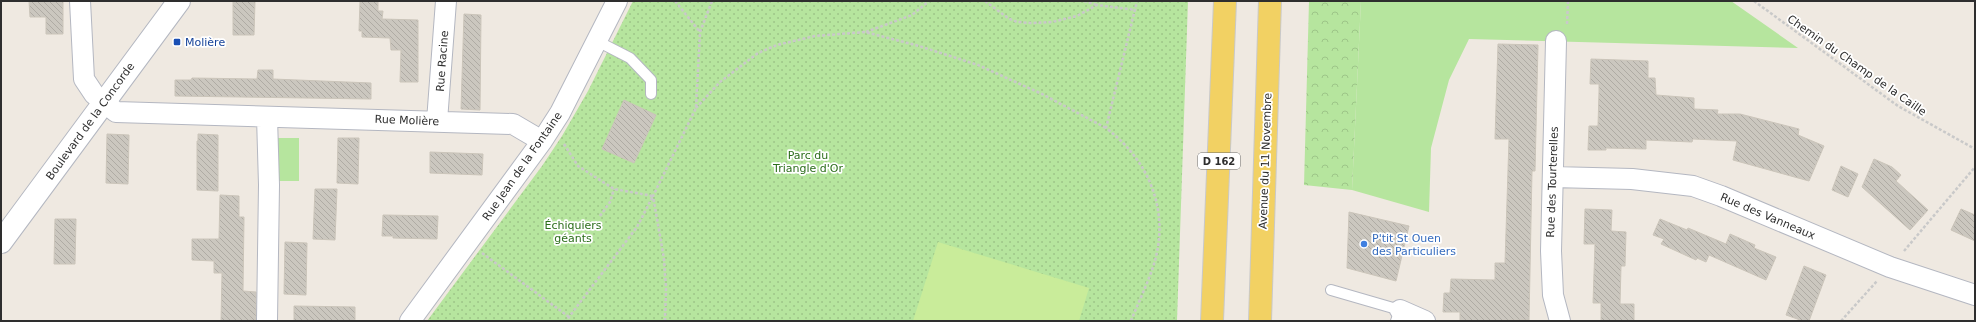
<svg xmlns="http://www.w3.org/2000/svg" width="1976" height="322" viewBox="0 0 1976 322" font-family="'DejaVu Sans',sans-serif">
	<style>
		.grass { fill: #b6e59e }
		.forest { fill: url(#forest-crowns) }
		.park { fill: url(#park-dots) }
		.pitch { fill: #c9ec9a }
		.building { fill: url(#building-back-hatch); stroke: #cbc5ba }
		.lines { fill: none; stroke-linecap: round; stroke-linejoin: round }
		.lane-casing { stroke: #b4b7c1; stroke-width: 12 }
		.street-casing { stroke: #b4b7c1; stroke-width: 22 }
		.secondary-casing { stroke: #b4b7c1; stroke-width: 24 }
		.primary-casing { stroke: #c9c9c9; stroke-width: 24 }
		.path { stroke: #c9c9c9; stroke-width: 2.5; stroke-dasharray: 3 2; stroke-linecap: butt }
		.lane { stroke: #fff; stroke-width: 10 }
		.street { stroke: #fff; stroke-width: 20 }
		.secondary { stroke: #fff; stroke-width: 22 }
		.primary { stroke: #f2d163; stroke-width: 22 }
		.transit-dot { fill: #1a4fb4; stroke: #fff; stroke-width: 1.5 }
		.shop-dot { fill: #3f7fe0; stroke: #fff; stroke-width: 1.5 }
		.labels { text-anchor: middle; stroke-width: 3.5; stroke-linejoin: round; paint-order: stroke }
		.shield { fill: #fff; stroke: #6d6d6d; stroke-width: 1 }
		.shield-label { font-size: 10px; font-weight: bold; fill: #2e2e2e }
		.transit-label { font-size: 11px; fill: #164399; stroke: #fff; text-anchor: start }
		.street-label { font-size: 11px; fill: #2e2e2e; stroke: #fff }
		.park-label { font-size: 11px; fill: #2c6e1b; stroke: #fff }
		.shop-label { font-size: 11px; fill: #366cbe; stroke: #fff; text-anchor: start }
	</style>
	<defs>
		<pattern id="forest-crowns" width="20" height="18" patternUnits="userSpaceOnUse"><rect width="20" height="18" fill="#b6e59e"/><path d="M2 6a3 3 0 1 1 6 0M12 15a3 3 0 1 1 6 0" fill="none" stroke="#9dc588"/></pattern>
		<pattern id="park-dots" width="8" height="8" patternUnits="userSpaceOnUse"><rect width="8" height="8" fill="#b6e59e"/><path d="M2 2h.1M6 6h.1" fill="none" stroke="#9dc588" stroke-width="1.8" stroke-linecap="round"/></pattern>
		<pattern id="building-back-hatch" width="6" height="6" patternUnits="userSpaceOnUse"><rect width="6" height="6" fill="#cbc7bf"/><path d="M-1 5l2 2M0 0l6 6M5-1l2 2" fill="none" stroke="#afaba4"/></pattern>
	</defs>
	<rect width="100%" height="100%" fill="#efe9e1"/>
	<path class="grass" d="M1361 1H1731L1798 48 1469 39 1449 80 1431 148 1429 212 1352 190Z
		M273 138H299V181H273Z"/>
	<path class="forest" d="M1309 1H1361L1352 190 1304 185Z"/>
	<path class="park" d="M633 1H1188L1177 321H427L542 166 562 136 588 91Z"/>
	<path class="pitch" d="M938 242 1089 288 1079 321H913Z"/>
	<path class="building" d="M29 1H63V34H46V17H30Z
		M233 1H255L254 35H233Z
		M360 1H378V11H383L382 19 418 20V82H400L401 50H391L390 38 362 37V31H359Z
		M464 14 481 15 480 110 461 109Z
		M1498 44 1538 45 1535 171H1532L1529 320 1460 321V312H1443L1444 293H1450L1451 279 1495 280V263H1505L1509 139H1495Z
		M1591 59 1648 61V78H1655L1656 95 1694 98V109L1718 110 1717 114H1740L1799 129 1798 135 1824 146 1809 181 1733 160 1737 141 1693 139 1692 142 1646 140V149L1606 148V150H1588L1589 126H1598L1599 92V84H1590Z
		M258 70H273V79L371 83V99L175 96V80H191L192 78 257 79Z
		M624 100 656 115 634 163 602 149Z
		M107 134 129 135 128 184 106 183Z
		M198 134 218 135V191L197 190V141H198Z
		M338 138H359L358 184 337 183Z
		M430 152 483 154 482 175 430 173Z
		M1874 159 1892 167 1901 175 1896 181 1928 210 1910 230 1862 187Z
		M1841 166 1858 174 1848 197 1832 190Z
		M315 189H337L335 240 313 239Z
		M220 195 239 196V217H244L243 291 256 292V321H221L222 273H214V261L192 260V239H219Z
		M1585 209 1612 210 1611 231 1626 232 1625 266H1621L1620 304H1634V321H1601V303H1593L1595 244H1584Z
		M1961 209 1975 215V241L1951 230Z
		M1349 212 1409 226 1396 281 1347 268Z
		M383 215 438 216 437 239 393 238V236H382Z
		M55 219H76L75 264H54Z
		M1660 219 1687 230 1688 228 1726 244 1730 234 1755 245 1754 248 1776 257 1766 280 1709 255 1706 262 1697 258 1696 260 1661 244 1664 239 1653 235Z
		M285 242 307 243 306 295 284 294Z
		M1804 266 1826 275 1809 321H1803L1786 315Z
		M294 306 355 307V321H294Z"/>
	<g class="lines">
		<g class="lane-casing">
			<path id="lane" d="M597 41 630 58 651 80V94
				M1331 290 1400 310 1396 321"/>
		</g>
		<g class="street-casing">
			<path id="street" d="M80 1 84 79 94 94 116 112 513 124 542 141
				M1556 41 1551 251 1553 295 1560 321
				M267 117 269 185 267 321
				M437 121 446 1
				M1553 177 1632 179 1693 186 1721 196 1890 267 1975 295
				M1400 310 1425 321
				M410 321 542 141 560 113 617 1"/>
		</g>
		<g class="secondary-casing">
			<path id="secondary" d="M1 242 179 1"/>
		</g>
		<g class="primary-casing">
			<path id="primary" d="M1212 321 1225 1
				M1260 321 1270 1"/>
		</g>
		<path class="path" d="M675 1 700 32
			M985 1 1008 18 1017 22 1032 23 1052 22 1077 16 1097 5 1136 10
			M1084 1 1097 5
			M1754 1 1898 106 1975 149
			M1567 24 1568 1
			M866 32 912 15 929 1
			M696 108 720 82 758 53 777 45 815 36 865 32 919 46 978 65 1042 94 1106 128
			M564 144 578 166 614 189 653 196 637 227 566 321
			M600 216 610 202 614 189
			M1904 251 1975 167
			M482 253 569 317
			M665 321 666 288 664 259 653 196 696 108 700 32 712 1
			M1131 321C1138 303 1147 285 1153 267 1171 213 1150 161 1106 128L1137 1
			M1841 321 1877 281"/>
		<use href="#lane" class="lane"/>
		<use href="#street" class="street"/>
		<use href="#secondary" class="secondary"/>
		<use href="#primary" class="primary"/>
	</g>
	<rect class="transit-dot" x="173" y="38" width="8" height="8" rx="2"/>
	<circle class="shop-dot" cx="1364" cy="244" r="4"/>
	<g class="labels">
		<rect class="shield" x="1198" y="153" width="42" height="16" rx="3"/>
		<g class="shield-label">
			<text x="1219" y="165">D 162</text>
		</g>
		<g class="transit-label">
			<text x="185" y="46">Molière</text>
		</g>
		<g class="street-label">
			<text transform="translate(442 61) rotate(-86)" y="4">Rue Racine</text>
			<text transform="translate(1857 65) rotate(35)" y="4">Chemin du Champ de la Caille</text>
			<text transform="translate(407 120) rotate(2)" y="4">Rue Molière</text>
			<text transform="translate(90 121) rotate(-54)" y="4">Boulevard de la Concorde</text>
			<text transform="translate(1265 161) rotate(-88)" y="4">Avenue du 11 Novembre</text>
			<text transform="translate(522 166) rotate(-55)" y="4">Rue Jean de la Fontaine</text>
			<text transform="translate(1552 182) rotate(-88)" y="4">Rue des Tourterelles</text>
			<text transform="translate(1768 216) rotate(23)" y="4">Rue des Vanneaux</text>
		</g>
		<g class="park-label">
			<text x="808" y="159">Parc du<tspan x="808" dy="13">Triangle d'Or</tspan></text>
			<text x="573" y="229">Échiquiers<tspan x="573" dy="13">géants</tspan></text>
		</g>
		<g class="shop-label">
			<text x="1372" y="242">P'tit St Ouen<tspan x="1372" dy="13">des Particuliers</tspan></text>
		</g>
	</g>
	<rect width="1976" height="322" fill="none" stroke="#2e2e2e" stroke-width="4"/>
</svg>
